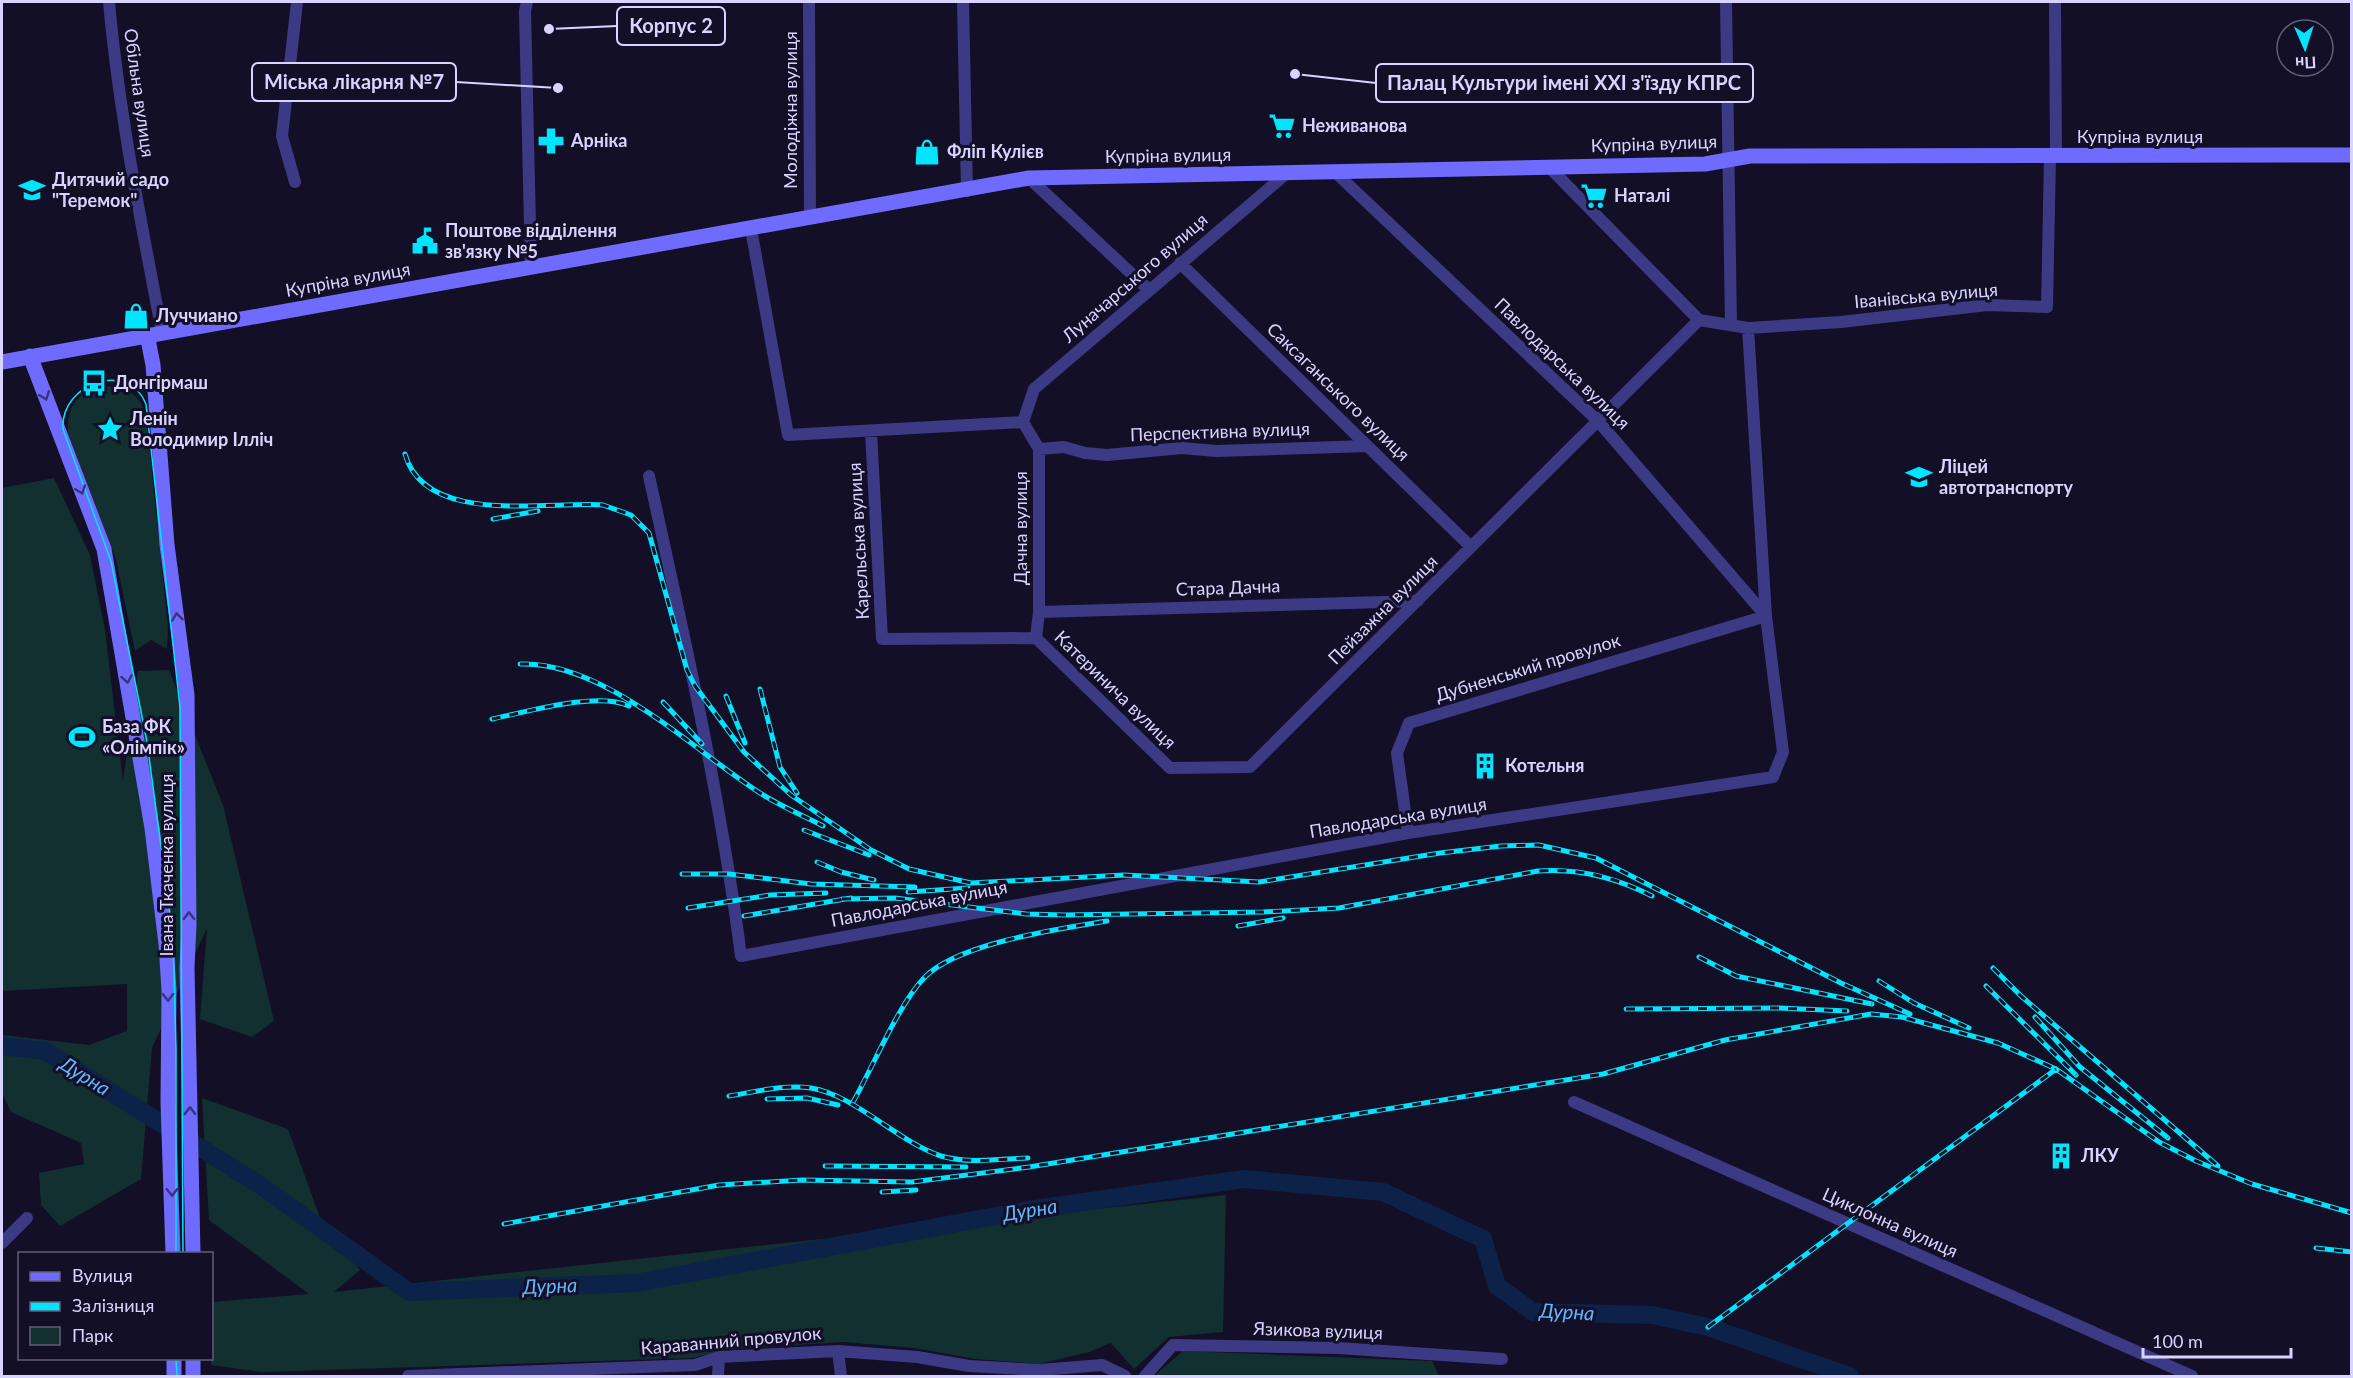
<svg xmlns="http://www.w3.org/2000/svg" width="2353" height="1378" viewBox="0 0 2353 1378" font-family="Lato,sans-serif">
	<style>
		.green { fill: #12302f }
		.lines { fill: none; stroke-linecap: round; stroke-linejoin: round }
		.river { stroke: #0c2248; stroke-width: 18 }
		.street { stroke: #3d3a85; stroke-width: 12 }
		.secondary { stroke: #6f6bff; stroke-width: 15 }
		.tram { stroke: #00e5ff; stroke-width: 1.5 }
		.rail-casing { stroke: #00e5ff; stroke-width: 5 }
		.rail { stroke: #130f26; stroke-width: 3; stroke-dasharray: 9; stroke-linecap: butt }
		.oneway { stroke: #38347d }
		.labels { text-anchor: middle; stroke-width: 6; stroke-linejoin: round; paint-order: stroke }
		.street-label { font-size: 18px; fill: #d9d4ff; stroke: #130f26 }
		.poi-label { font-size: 18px; font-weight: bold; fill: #d9d4ff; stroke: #130f26; text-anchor: start }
		.water-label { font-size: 20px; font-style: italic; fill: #62b6ff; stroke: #130f26 }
		.leader { fill: none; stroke: #d9d4ff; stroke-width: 2 }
		.callout-dot { fill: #d9d4ff; stroke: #130f26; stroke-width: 2 }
		.callout { fill: #130f26; stroke: #d9d4ff; stroke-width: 2 }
		.callout-label { font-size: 20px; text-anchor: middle; font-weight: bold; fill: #d9d4ff }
	</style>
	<rect width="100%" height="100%" fill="#130f26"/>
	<path class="green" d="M116 386C133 392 141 398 146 416L168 628 167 649 151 640 135 651 116 560 68 433C66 400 84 387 116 386Z
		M54 478 90 555 105 630 123 781 138 671 169 670 223 805 274 1021 252 1037 200 1019 207 928 152 1048 141 1179 60 1226 41 1205 39 1173 84 1164 81 1143 11 1112 2 1093V1035L89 1045 127 1031V984L2 991V488Z
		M202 1098 288 1129 320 1218 360 1270 334 1292 1226 1195 1223 1332 1169 1337 1134 1369 1111 1343 1089 1352 1039 1364 975 1359 914 1348 844 1342 730 1349 692 1358 262 1372 211 1365 212 1302 309 1294 209 1220Z
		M1183 1351 1432 1361 1439 1376H1154Z"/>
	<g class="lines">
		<path class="river" d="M2 1046 45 1051 162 1124
			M196 1145 260 1185 409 1292 636 1283 1028 1210 1244 1179 1383 1192 1483 1239 1497 1286 1533 1312 1652 1315 1708 1327 1850 1376"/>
		<path class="street" d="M109 2C119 113 141 222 162 332
			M527 2 525 11 531 268
			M809 2 810 218
			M963 2 967 191
			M1726 2 1731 325
			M2055 2 2056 157
			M1549 167 1699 320
			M1029 178 1149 290
			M295 182 282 136 297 2
			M751 229 788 435 1023 422
			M1180 263 1471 547
			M1023 422 1034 389 1287 173
			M1023 422 1039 449V612L1036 638
			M871 431 882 639 1036 638
			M1039 449 1064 447 1085 453 1107 455 1182 448 1216 451 1367 446
			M649 476C684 635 720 794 741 956L1408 833 1773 777 1783 752 1766 616 1598 421 1335 172
			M1039 612 1418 601
			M1036 638 1170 768 1250 767 1699 320 1748 328 1841 322 1987 305 2047 307 2050 157
			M1408 833 1397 753 1409 723 1766 616 1748 328
			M1574 1102 2192 1376
			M2 1243 27 1218
			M838 1351 841 1376
			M408 1376 695 1365 719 1357 838 1351 917 1357 969 1366 1040 1370 1102 1365 1125 1376
			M718 1376 719 1357
			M1145 1376 1173 1345 1338 1348 1502 1359"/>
		<path class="secondary" d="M147 334 153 365 167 545 187 695 189 925 187 967 193 1254
			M30 356 104 549 152 828 166 944 169 990 168 1102 173 1254
			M2 362 1029 178 1705 164 1750 156 2352 155
			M174 1358V1376
			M193 1358V1376"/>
		<path class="tram" d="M176 1254V1049L173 936 147 742 111 561 63 429C60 383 129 360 146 404L180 707 183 1254
			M176 1358 177 1376"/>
		<g class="rail-casing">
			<path id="rail" d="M405 454C425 526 545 501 603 505L631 515 649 533 687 670 695 686 744 752 791 795 871 850 909 869 971 883 1124 875 1259 882 1440 853 1501 846 1539 845 1596 858 1841 983 1910 1014
				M493 519 538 511
				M520 664C602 661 689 746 754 789 775 804 800 814 823 826
				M760 689 780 767 797 793
				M726 696 745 743
				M663 702 702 744
				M492 719C527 712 597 691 629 706
				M804 830 869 855
				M817 862 841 872 874 880
				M682 874H729L811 884 915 887
				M908 892 968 888
				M842 899 895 898 1026 914 1064 915 1263 912 1339 908 1538 871C1579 868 1615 877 1652 896
				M688 908 770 895 826 893
				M744 916 851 898
				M1238 926 1283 918
				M1699 957 1736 976 1872 1004
				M1993 968 2021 996 2218 1166
				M1879 981 1914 1003 1969 1028
				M1986 986 2076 1075
				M1626 1009 1779 1008 1847 1011
				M2035 1017 2080 1067 2168 1138
				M729 1096C755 1092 785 1084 811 1088 855 1095 898 1142 941 1156 968 1164 1000 1159 1028 1158
				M767 1099 807 1098 838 1105
				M853 1102C873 1067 898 1005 924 978 957 943 1059 929 1107 921
				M825 1166 966 1167
				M882 1192 916 1190
				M504 1224 719 1185 802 1180 912 1182 1029 1167 1603 1074 1725 1040 1871 1014 1902 1017 1998 1043 2056 1069 2159 1142 2196 1161 2252 1184 2352 1213
				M2316 1248 2352 1252
				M1708 1327 2056 1069"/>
		</g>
		<use href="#rail" class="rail"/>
	</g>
	<defs><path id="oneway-chevron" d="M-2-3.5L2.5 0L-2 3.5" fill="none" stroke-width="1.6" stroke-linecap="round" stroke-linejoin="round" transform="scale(1.5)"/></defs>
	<g class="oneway">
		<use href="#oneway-chevron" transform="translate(45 396) rotate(69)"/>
		<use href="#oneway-chevron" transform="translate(81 490) rotate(69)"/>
		<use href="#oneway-chevron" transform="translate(177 617) rotate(-97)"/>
		<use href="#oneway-chevron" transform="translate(127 679) rotate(80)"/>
		<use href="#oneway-chevron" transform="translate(189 916) rotate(-91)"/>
		<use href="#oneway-chevron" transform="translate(168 997) rotate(90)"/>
		<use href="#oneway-chevron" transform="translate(190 1111) rotate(-91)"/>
		<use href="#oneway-chevron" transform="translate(172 1192) rotate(89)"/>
	</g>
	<defs>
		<g id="supermarket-bare" transform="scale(2.07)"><path d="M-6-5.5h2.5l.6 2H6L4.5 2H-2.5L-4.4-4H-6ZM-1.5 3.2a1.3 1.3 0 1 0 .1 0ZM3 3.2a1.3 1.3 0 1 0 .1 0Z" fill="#00e5ff" stroke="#130f26" stroke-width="2.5" paint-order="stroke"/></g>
		<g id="pharmacy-bare" transform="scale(2.07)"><path d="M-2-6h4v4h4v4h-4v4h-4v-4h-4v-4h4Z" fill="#00e5ff" stroke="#130f26" stroke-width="2.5" paint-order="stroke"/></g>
		<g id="shop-bare" transform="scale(2.07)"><path d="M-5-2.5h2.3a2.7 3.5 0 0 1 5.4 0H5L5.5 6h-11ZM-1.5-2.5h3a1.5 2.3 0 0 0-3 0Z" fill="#00e5ff" stroke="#130f26" stroke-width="2.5" paint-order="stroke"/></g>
		<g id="school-bare" transform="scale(2.07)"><path d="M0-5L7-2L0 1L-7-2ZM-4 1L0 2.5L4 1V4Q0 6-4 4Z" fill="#00e5ff" stroke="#130f26" stroke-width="2.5" paint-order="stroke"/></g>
		<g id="civic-bare" transform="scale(2.07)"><path d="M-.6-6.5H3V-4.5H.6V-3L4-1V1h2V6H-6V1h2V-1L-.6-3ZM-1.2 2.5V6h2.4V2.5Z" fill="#00e5ff" stroke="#130f26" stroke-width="2.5" paint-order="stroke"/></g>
		<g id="bus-bare" transform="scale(2.07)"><path d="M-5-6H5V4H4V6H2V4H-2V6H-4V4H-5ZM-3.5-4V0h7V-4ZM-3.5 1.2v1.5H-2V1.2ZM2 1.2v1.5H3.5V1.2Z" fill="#00e5ff" stroke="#130f26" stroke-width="2.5" paint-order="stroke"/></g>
		<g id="sight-bare" transform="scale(2.07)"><path d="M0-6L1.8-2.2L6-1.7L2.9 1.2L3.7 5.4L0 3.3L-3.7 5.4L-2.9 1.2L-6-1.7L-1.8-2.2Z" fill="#00e5ff" stroke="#130f26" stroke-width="2.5" paint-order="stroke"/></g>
		<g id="university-bare" transform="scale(2.07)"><path d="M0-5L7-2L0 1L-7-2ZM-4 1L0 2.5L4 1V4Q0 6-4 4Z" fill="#00e5ff" stroke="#130f26" stroke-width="2.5" paint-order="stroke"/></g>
		<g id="stadium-bare" transform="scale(2.07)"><path d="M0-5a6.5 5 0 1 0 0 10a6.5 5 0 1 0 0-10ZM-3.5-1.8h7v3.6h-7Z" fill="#00e5ff" stroke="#130f26" stroke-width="2.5" paint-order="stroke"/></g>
		<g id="building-bare" transform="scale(2.07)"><path d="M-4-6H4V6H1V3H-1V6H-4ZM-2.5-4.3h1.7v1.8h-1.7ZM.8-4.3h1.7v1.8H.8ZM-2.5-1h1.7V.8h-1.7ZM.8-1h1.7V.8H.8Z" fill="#00e5ff" stroke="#130f26" stroke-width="2.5" paint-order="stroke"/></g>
	</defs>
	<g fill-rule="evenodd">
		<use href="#supermarket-bare" x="1282" y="126"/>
		<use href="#pharmacy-bare" x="551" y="141"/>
		<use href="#shop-bare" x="927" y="152"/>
		<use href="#school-bare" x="32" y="190"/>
		<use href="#supermarket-bare" x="1594" y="196"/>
		<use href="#civic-bare" x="425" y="241"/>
		<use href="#shop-bare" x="136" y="316"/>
		<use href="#bus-bare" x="94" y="383"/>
		<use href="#sight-bare" x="110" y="429"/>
		<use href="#university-bare" x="1919" y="477"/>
		<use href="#stadium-bare" x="82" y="737"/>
		<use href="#building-bare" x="1485" y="766"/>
		<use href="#building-bare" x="2061" y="1156"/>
	</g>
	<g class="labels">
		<g class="street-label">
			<text transform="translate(139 93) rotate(82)" y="6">Обільна вулиця</text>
			<text transform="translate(791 110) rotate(-90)" y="6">Молодіжна вулиця</text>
			<text x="2140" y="143">Купріна вулиця</text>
			<text transform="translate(1654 144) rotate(-2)" y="6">Купріна вулиця</text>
			<text transform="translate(1168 156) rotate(-1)" y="6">Купріна вулиця</text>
			<text transform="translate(1135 278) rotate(-41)" y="6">Луначарського вулиця</text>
			<text transform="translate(348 280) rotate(-10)" y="6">Купріна вулиця</text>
			<text transform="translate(1926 296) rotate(-5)" y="6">Іванівська вулиця</text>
			<text transform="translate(1562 364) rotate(44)" y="6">Павлодарська вулиця</text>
			<text transform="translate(1338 392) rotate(44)" y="6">Саксаганського вулиця</text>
			<text transform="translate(1220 432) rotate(-2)" y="6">Перспективна вулиця</text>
			<text transform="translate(1021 528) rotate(-90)" y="6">Дачна вулиця</text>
			<text transform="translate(859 541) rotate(-93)" y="6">Карельська вулиця</text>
			<text transform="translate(1228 588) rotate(-2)" y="6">Стара Дачна</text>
			<text transform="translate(1383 610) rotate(-45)" y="6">Пейзажна вулиця</text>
			<text transform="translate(1528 668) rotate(-17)" y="6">Дубненський провулок</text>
			<text transform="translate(1115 690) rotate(44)" y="6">Катеринича вулиця</text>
			<text transform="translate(1398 818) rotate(-9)" y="6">Павлодарська вулиця</text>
			<text transform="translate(167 865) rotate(-90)" y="6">Івана Ткаченка вулиця</text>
			<text transform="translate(919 904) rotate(-11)" y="6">Павлодарська вулиця</text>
			<text transform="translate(1890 1223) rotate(24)" y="6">Циклонна вулиця</text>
			<text transform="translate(1318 1331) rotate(2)" y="6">Язикова вулиця</text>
			<text transform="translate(731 1341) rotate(-5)" y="6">Караванний провулок</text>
		</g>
		<g class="poi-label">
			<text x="1302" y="132">Неживанова</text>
			<text x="571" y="147">Арніка</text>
			<text x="947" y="158">Фліп Кулієв</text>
			<text x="52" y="186">Дитячий садо<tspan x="52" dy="21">"Теремок"</tspan></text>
			<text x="1614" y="202">Наталі</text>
			<text x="445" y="237">Поштове відділення<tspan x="445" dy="21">зв'язку №5</tspan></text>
			<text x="156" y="322">Луччиано</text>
			<text x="114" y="389">Донгірмаш</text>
			<text x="130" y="425">Ленін<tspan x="130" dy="21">Володимир Ілліч</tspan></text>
			<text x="1939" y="473">Ліцей<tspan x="1939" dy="21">автотранспорту</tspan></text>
			<text x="102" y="733">База ФК<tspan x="102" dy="21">«Олімпік»</tspan></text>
			<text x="1505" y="772">Котельня</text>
			<text x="2081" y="1162">ЛКУ</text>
		</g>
		<g class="water-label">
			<text transform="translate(85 1076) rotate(32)" y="7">Дурна</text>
			<text transform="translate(1030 1210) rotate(-9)" y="7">Дурна</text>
			<text transform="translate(550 1286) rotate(-2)" y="7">Дурна</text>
			<text transform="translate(1567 1312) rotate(3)" y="7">Дурна</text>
		</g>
	</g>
	<path class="leader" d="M549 29L617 26M558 88L456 82M1295 74L1376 83"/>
	<g class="callout-dot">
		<circle cx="549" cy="29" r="6"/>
		<circle cx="558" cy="88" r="6"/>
		<circle cx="1295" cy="74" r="6"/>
	</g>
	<g class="callout">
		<rect x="617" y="7" width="108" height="38" rx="6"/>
		<rect x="252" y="63" width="204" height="38" rx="6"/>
		<rect x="1376" y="64" width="377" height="38" rx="6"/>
	</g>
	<g class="callout-label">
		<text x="671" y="33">Корпус 2</text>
		<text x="354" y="89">Міська лікарня №7</text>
		<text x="1564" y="90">Палац Культури імені XXI з'їзду КПРС</text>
	</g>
	<rect width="2353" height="1378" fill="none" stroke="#d9d4ff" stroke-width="6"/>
	<rect x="18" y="1252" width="195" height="108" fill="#130f26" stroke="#625e7d" stroke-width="1.5"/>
	<rect x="30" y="1272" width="30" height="9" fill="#6f6bff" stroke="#625e7d" stroke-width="1.5"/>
	<text x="72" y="1282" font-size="18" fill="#d9d4ff">Вулиця</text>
	<rect x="30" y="1302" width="30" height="9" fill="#00e5ff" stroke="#625e7d" stroke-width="1.5"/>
	<text x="72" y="1312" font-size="18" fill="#d9d4ff">Залізниця</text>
	<rect x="30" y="1327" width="30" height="18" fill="#12302f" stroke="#625e7d" stroke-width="1.5"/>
	<text x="72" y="1342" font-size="18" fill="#d9d4ff">Парк</text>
	<g transform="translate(2305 48) rotate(177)"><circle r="28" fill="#130f26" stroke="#625e7d" stroke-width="1.5"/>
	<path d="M0-4.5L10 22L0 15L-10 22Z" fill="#00e5ff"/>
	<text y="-9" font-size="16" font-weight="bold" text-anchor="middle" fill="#d9d4ff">Пн</text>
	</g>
	<path d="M2143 1348v9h148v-9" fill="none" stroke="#d9d4ff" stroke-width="3"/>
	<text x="2152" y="1348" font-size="18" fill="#d9d4ff" stroke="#130f26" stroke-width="4.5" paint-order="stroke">100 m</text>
</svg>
